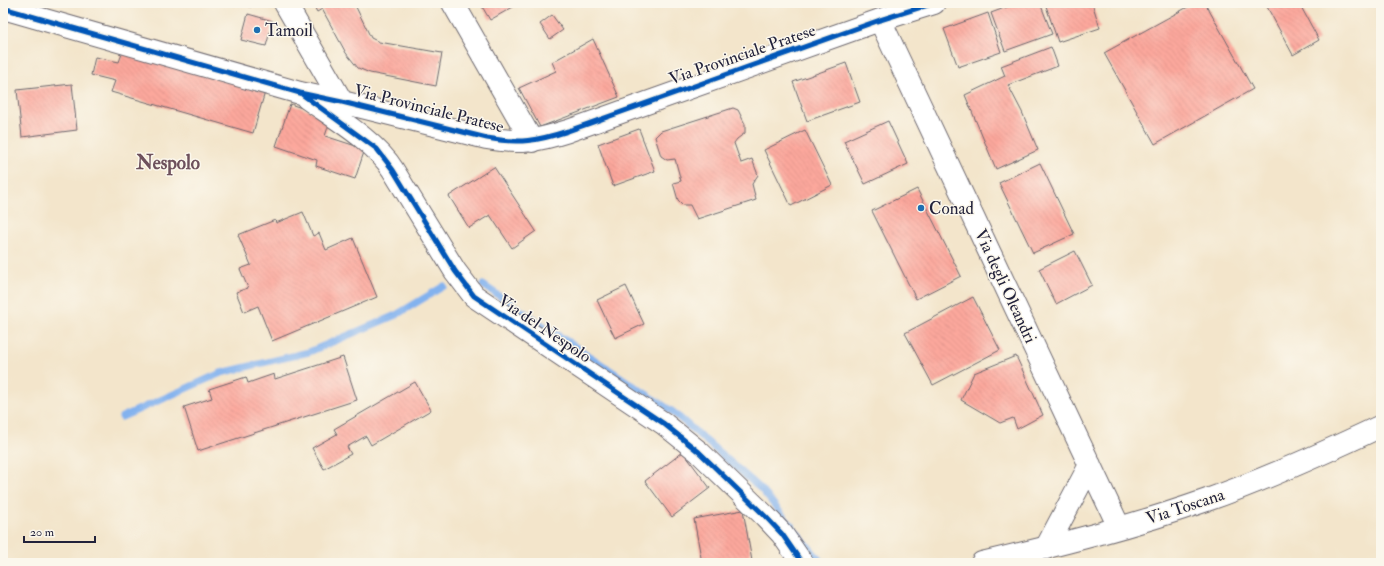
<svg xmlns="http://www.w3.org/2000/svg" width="1384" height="566" viewBox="0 0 1384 566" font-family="'IM FELL Double Pica',serif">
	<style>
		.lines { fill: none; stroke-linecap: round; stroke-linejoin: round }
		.stream { stroke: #83b2ee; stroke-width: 7 }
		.building { fill: url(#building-back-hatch) }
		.minor-casing { stroke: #6b666d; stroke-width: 24 }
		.major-casing { stroke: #6b666d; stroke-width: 24 }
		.minor { stroke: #fff; stroke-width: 22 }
		.major { stroke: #fff; stroke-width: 22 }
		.cycleway-casing { stroke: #fbf7ec; stroke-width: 8 }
		.cycleway { stroke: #0057b8; stroke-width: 5 }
		.poi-dot { fill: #1f6fb2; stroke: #fbf7ec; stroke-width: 1.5 }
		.labels { text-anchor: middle; stroke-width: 3; stroke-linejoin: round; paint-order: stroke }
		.poi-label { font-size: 17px; fill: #22223b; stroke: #fbf7ec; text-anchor: start }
		.street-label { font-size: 17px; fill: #22223b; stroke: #fbf7ec }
		.quarter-label { font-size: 19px; font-weight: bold; fill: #6e515d; stroke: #fbf7ec }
	</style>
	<defs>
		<pattern id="building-back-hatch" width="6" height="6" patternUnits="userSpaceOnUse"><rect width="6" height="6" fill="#fca79c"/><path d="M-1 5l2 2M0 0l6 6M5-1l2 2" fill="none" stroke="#d88f87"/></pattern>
	</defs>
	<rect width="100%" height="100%" fill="#fbf7ec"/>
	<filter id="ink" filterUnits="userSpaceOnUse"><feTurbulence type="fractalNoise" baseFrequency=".025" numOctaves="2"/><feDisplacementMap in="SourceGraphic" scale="8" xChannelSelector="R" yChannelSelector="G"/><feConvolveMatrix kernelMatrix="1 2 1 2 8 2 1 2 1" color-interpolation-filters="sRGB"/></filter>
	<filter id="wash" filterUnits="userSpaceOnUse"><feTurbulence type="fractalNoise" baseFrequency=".012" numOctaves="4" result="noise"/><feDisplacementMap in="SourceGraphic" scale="16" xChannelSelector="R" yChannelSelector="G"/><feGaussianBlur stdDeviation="0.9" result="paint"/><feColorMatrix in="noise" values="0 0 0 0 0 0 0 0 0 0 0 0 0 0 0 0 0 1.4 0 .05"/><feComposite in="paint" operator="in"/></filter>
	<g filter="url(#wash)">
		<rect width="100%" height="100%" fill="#f3e5cb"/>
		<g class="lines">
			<path class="stream" d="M483 285 673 412 761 489 822 563
				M122 417 221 373 309 352 396 315 444 286"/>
		</g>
		<g id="blocks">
			<path class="building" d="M236 3H252L251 7Z
				M312 3H354L371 38 379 42 442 53 436 86 370 73 358 68 346 53 322 9 317 12Z
				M480 3H520L490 20Z
				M1018 3H1040L1052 34 1005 51 991 13Z
				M1045 3H1092L1100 28 1058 42Z
				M1195 3H1205L1253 89 1155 144 1104 53Z
				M1265 3H1299L1319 40 1293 55Z
				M988 13 1001 52 958 67 944 29Z
				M248 14 273 21 266 46 241 40Z
				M552 15 563 30 550 39 540 24Z
				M593 39 619 97 540 127 519 88 556 71 552 62Z
				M1051 47 1058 66 1008 85 1022 112 1038 150 996 169 965 95 1005 76 1001 66Z
				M123 51 265 92 253 133 111 92 115 81 91 75 95 57 119 62Z
				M846 63 860 102 807 121 793 82Z
				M72 84 77 130 22 137 17 90Z
				M290 104 331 118 325 136 365 149 355 179 316 166 317 160 276 146Z
				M733 108 738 110 745 124V133L737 139 734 143 741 163 752 159 758 175 752 184 756 200 697 219 690 205H683L678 200 673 183 681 181 675 159 667 160 661 156 655 137 661 131Z
				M888 121 908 164 865 184 844 141Z
				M639 129 655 171 613 186 598 144Z
				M805 130 832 185 791 206 764 150Z
				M1040 163 1074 234 1033 253 999 183Z
				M494 167 536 231 512 248 490 215 469 228 449 196Z
				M917 189 961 276 916 299 872 211Z
				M303 212 313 236 319 233 326 250 353 238 377 297 272 341 258 306 244 312 236 292 248 288 240 269 251 265 238 235 275 220 276 223Z
				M1075 251 1092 285 1056 304 1039 269Z
				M626 286 644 324 615 338 597 300Z
				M973 297 1000 350 933 385 905 333Z
				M1016 356 1043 415 1017 429 1013 418 1000 423 961 400 974 373Z
				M343 357 357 400 198 451 184 407 212 398 209 389 246 377 248 383 274 374 275 379Z
				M415 382 431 410 371 445 366 436 347 447 351 454 324 469 312 448 337 434 334 429Z
				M683 452 710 488 672 517 645 481Z
				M743 510 752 561 741 563H702L694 519Z"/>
		</g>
	</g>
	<g filter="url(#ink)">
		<use href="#blocks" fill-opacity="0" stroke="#6b666d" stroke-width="1"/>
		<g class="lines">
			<g class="minor-casing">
				<path id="minor" d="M285 3 342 102
					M453 3 532 141
					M3 8 300 93 342 102 487 138C519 144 537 141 568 131L880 20 934 3
					M880 20 1119 527
					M307 98C335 118 375 141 393 170L455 271 474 296 663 423 699 452 765 516 782 534 802 563
					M1046 548 1090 465"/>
			</g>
			<g class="major-casing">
				<path id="major" d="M982 563C1058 545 1134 526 1207 500 1267 479 1324 453 1381 426"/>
			</g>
			<use href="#minor" class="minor"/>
			<use href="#major" class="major"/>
			<g class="cycleway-casing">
				<path id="cycleway" d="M3 8 300 93 342 102 487 138C519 144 537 141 568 131L880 20 934 3
					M303 95 377 149 393 170 455 271 474 296 663 423 699 452 765 516 782 534 802 563"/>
			</g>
			<use href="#cycleway" class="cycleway"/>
		</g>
	</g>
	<g class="poi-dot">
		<circle cx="257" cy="30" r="4"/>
		<circle cx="921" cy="208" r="4"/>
	</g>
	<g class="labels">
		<g class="poi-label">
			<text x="265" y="36">Tamoil</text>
			<text x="929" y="214">Conad</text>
		</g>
		<g class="street-label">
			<text transform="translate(742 54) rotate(-19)" y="6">Via Provinciale Pratese</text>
			<text transform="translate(429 108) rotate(14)" y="6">Via Provinciale Pratese</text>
			<text transform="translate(1006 286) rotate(65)" y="6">Via degli Oleandri</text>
			<text transform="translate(545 328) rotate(34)" y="6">Via del Nespolo</text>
			<text transform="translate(1185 506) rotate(-18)" y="6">Via Toscana</text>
		</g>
		<g class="quarter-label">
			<text x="168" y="169">Nespolo</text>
		</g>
	</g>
	<rect width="1384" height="566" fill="none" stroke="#fbf7ec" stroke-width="16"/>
	<path d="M24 536v6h71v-6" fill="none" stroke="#22223b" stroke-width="2"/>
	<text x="30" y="536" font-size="12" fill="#22223b" stroke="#fbf7ec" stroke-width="3" paint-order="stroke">20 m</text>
</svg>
